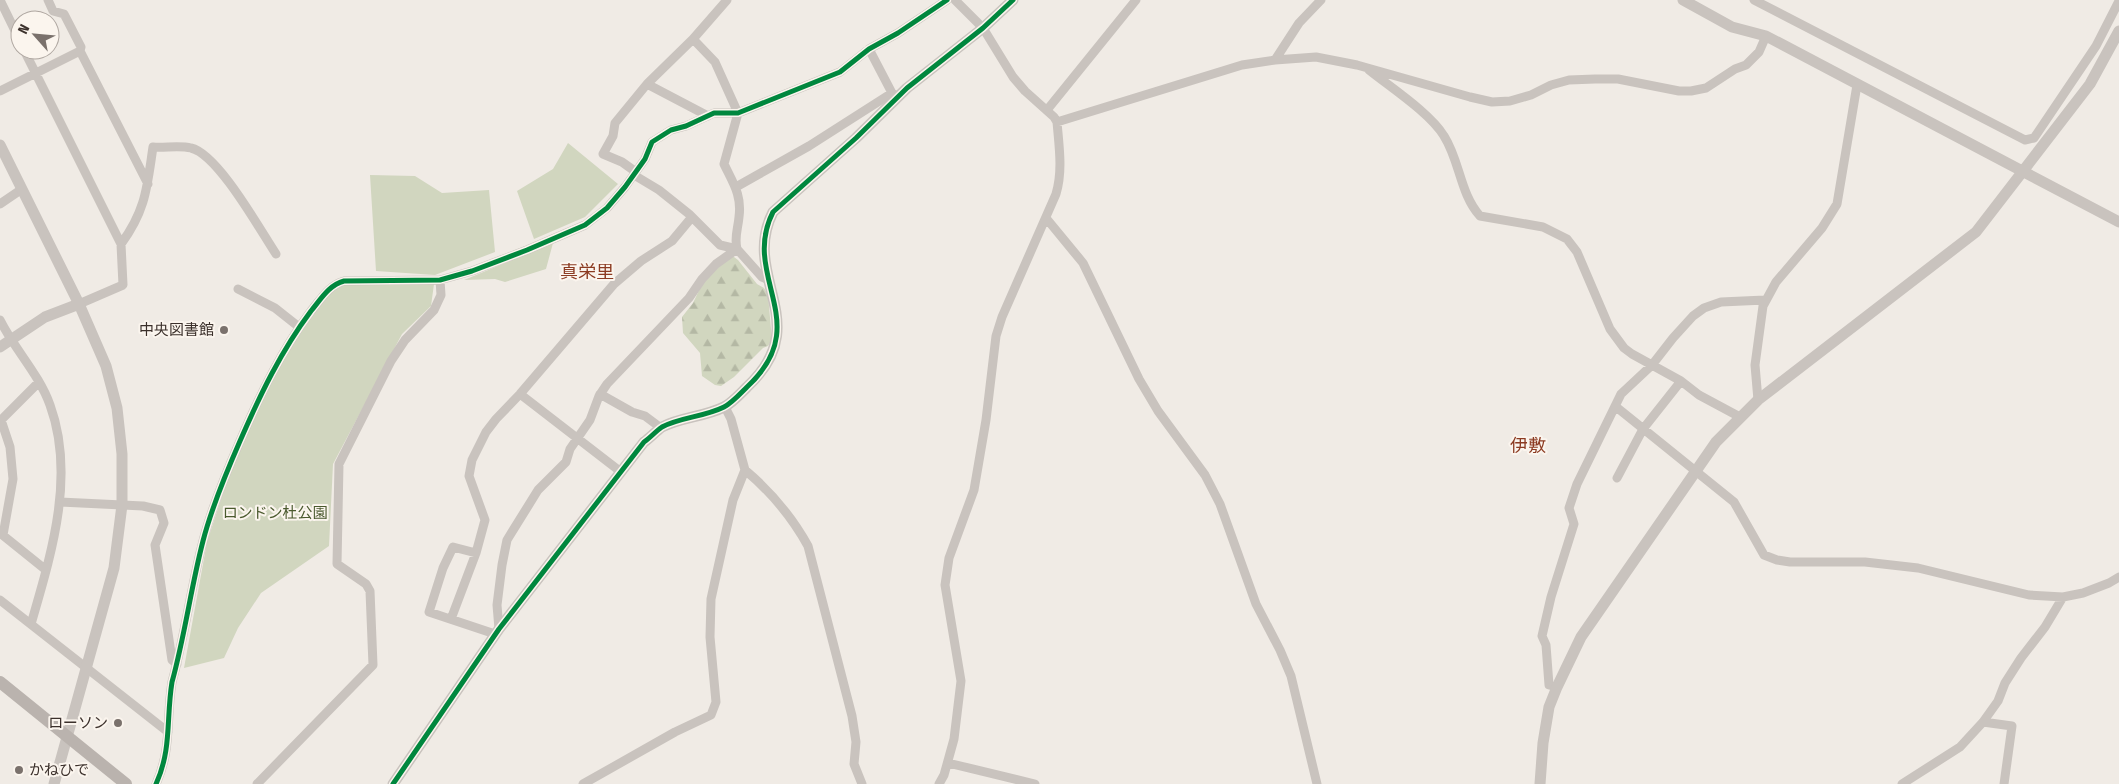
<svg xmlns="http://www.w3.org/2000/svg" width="2119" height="784" viewBox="0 0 2119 784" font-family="'Fira Sans Condensed','Noto Sans JP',sans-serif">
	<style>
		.forest { fill: url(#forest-firs) }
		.green { fill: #d1d6bf }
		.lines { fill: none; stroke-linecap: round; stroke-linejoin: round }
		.minor { stroke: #c9c3be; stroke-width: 9 }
		.tertiary { stroke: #c9c3be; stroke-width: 11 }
		.secondary { stroke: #bab3ae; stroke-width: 12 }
		.cycleway-casing { stroke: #fbf5ee; stroke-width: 8 }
		.cycleway { stroke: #00873e; stroke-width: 5 }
		.poi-dot { fill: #7a716c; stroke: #fbf5ee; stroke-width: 2 }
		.labels { text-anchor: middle; stroke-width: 4; stroke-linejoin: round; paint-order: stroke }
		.poi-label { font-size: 15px; fill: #3b302b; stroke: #fbf5ee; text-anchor: end }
		.park-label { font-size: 15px; fill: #4a5a2e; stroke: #fbf5ee }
		.quarter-label { font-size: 18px; fill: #8c3b22; stroke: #fbf5ee }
	</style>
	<defs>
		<pattern id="forest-firs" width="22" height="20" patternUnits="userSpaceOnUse" patternTransform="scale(1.25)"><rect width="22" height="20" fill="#d1d6bf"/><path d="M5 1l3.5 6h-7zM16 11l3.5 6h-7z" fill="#b4b8a4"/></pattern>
	</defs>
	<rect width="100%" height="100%" fill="#f0ebe5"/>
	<path class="forest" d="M730 257H734L738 260 757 284 764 288 768 295 772 340 768 346 763 348 734 377 721 386 715 385 702 376 700 353 683 333 682 317 693 303 704 280Z"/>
	<path class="green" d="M568 143 618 184 585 217 534 239 517 191 553 169Z
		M370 175 415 176 442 193 489 190 495 252 435 275 376 271Z
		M553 243 546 269 505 282 495 279 464 280Z
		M346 284H434L431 306 402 334 333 464 329 546 261 593 238 628 224 658 184 668 207 542 230 472 281 360 325 298 337 286Z"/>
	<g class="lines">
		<path class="minor" d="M0 0 20 41
			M48 0 53 11 64 14 81 47 80 51 148 184
			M1754 0 2025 140 2034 138 2096 46 2119 1
			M693 39 715 62 738 113 724 164C733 183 742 195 739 217 738 229 734 237 737 249
			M869 49 892 93
			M24 50 121 244 123 285 79 304
			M1275 60 1299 23 1321 0
			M1369 70C1390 87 1430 113 1444 136 1460 161 1460 194 1480 216L1543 227 1567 239 1577 252 1610 329 1624 348 1632 354 1681 381 1699 395 1740 417
			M647 84 708 116
			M0 91 80 51
			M1047 110 1136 0
			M1057 122 1242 65 1275 60 1316 57 1357 65 1470 97 1492 102 1510 101 1531 95 1551 85 1569 80 1595 79H1618L1679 91H1691L1706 88 1735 69 1746 65 1759 52 1766 36
			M636 172 622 162 603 154 613 136 615 123 647 84 693 39 727 0
			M634 175 659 190 689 214 720 245 737 249 762 277 769 280
			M736 187 809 146 892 93 898 97
			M0 204 22 189
			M1046 218 1083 263 1139 379 1158 411 1205 475 1220 504 1256 604 1280 650 1291 676 1317 784
			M121 244C146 210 147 187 153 147 165 148 180 145 191 148 218 154 260 230 276 254
			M238 289 275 308 299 327
			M0 320C15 350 39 374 50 405 76 476 51 555 31 624
			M520 394 621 472
			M600 394 632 412 645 416 661 428
			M1758 400 1755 365 1763 306 1776 282 1822 228 1837 204 1857 85
			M1615 406 1734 502 1764 555 1777 560 1790 562H1865L1918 568 2029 595 2063 597 2083 593 2109 583 2119 577
			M1 420 10 447 13 479 3 535
			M0 421 39 382
			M745 470C770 491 792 517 808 546L852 716 856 742 854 764 862 784
			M1617 478 1643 429 1681 381
			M60 502 143 506 160 510 164 523 155 545 172 660 177 664
			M0 533 46 570
			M476 553 453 547 443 568 429 612 495 634
			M0 600 168 732
			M451 619 476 553 485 520 469 476 472 460 486 432 496 419 520 394 614 284 641 261 672 241 692 217
			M499 629 497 605 502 565 507 540 538 490 566 462 570 449 590 420 599 396 607 384 689 298 702 279 716 264 737 249
			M1557 687 1549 685 1546 645 1542 636 1551 597 1574 524 1569 508 1577 484 1621 394 1652 365 1673 338 1693 316 1704 308 1721 302 1765 300
			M1983 722 2012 726 2004 784
			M948 763 1035 784
			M156 784C172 749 166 719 172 682 185 635 191 587 203 541 212 506 226 473 240 441 260 395 281 351 311 311 321 299 329 285 344 281L440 280 472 271 527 250 585 225 607 208 625 187 645 159 652 142 671 130 686 126 714 113H738L840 72 869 49 898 33 947 0
			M257 784 373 665 370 591 366 584 337 564 339 464 391 361 405 340 434 310 441 295 440 280
			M583 784 675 732 711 715 716 702 710 637 711 599 733 500 745 470 731 419 725 407
			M939 784 944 775 954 739 961 681 945 585 949 558 974 490 986 420 996 336 1002 317 1056 194C1063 171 1059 146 1057 122L1054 117 1025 91 1013 77 983 28 955 0
			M1902 784 1960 747 1983 722 1998 701 2005 683 2021 658 2045 627 2063 597"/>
		<path class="tertiary" d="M1683 0 1732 27 1766 36 2119 222
			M0 145 79 304 106 366 117 408 122 454V505L114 568 54 784
			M0 347 45 317 79 304
			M393 784 499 629 644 442C650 438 656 431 662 427 681 417 704 417 724 407 732 403 740 394 747 387 816 323 740 277 773 212L856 138 907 88 983 28 1013 0
			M1540 784 1543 743 1549 707 1557 687 1581 637 1716 442 1758 400 1976 232 2090 84 2119 31"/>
		<path class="secondary" d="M0 682 126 784"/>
		<g class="cycleway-casing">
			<path id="cycleway" d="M156 784C172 749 166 719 172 682 185 635 191 587 203 541 212 506 226 473 240 441 260 395 281 351 311 311 321 299 329 285 344 281L440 280 472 271 527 250 585 225 607 208 625 187 645 159 652 142 671 130 686 126 714 113H738L840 72 869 49 898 33 947 0
				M393 784 499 629 644 442C650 438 656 431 662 427 681 417 704 417 724 407 732 403 740 394 747 387 816 323 740 277 773 212L856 138 907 88 983 28 1013 0"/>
		</g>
		<use href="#cycleway" class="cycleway"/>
	</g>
	<g class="poi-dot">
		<circle cx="224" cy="330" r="5"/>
		<circle cx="118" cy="723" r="5"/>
		<circle cx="19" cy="770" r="5"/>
	</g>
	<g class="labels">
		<g class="poi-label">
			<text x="214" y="335">中央図書館</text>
			<text x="108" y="728">ローソン</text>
			<text x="29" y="775" text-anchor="start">かねひで</text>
		</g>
		<g class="park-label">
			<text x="275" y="518">ロンドン杜公園</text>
		</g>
		<g class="quarter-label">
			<text x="587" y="278">真栄里</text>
			<text x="1528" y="452">伊敷</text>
		</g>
	</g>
	<g transform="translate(35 35) rotate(297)"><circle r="24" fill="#fbf5ee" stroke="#aea6a0"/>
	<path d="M0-4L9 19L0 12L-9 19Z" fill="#7a716c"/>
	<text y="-8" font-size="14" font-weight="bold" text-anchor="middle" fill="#3b302b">N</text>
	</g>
</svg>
